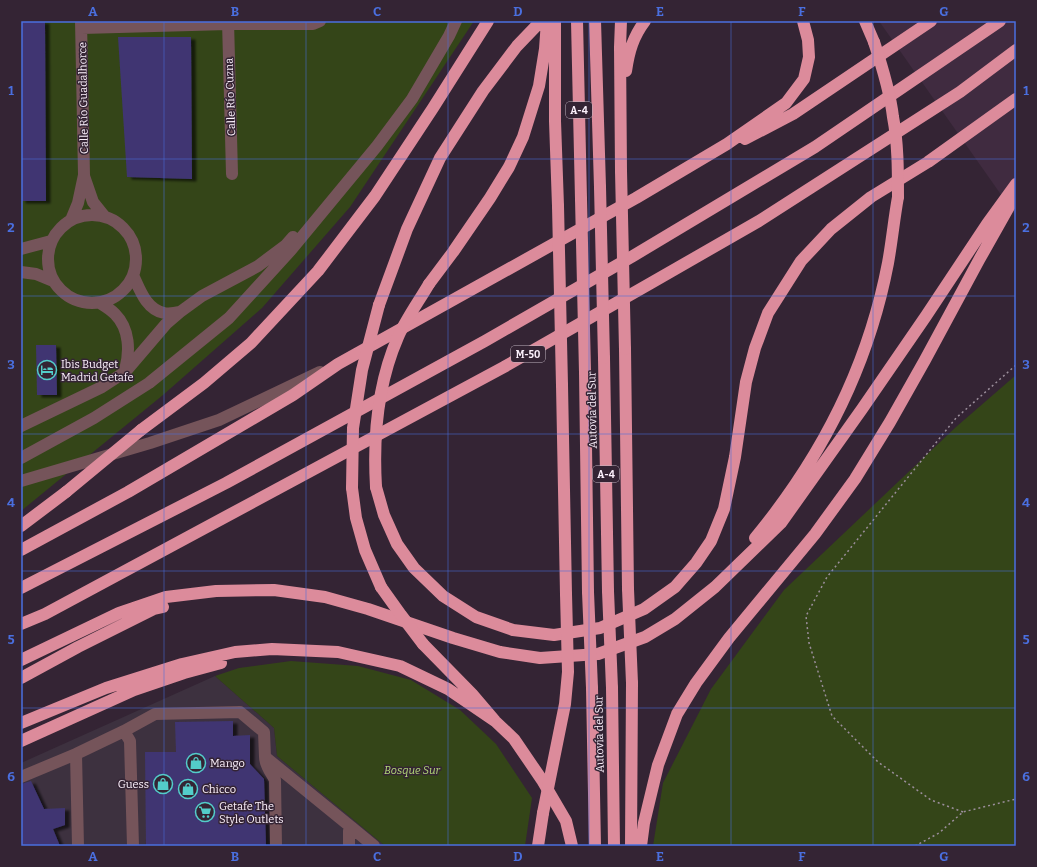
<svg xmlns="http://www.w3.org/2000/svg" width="1037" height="867" viewBox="0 0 1037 867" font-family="Bitter,serif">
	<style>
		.commercial { fill: #3d313f }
		.built { fill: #402b40 }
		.green { fill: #344518 }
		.building { fill: #3f3672; filter: url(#shadow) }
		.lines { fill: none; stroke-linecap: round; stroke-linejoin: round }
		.path { stroke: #9b8e9b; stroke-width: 1.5; stroke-dasharray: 2 3; stroke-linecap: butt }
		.minor { stroke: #75545a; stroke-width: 12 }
		.highway { stroke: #dc8b9b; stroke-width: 12 }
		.highway-bridge { stroke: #dc8b9b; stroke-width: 12 }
		.grid { fill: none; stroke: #4a6fdf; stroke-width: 1; stroke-opacity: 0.55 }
		.labels { text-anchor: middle; stroke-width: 3; stroke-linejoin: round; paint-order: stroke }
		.shield { fill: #342434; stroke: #c0b4c0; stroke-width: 1 }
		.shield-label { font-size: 10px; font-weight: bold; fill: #fcf1fc }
		.street-label { font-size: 11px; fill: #fcf1fc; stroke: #342434 }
		.poi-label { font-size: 11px; fill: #fcf1fc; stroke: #342434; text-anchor: start }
		.park-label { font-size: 11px; font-style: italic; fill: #b3d978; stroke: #342434 }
		.neatline { fill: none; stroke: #4a6fdf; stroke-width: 1.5 }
		.grid-label { font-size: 13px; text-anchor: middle; font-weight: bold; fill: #4a6fdf }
	</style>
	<defs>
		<filter id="shadow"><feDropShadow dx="4.5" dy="2.5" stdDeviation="1" flood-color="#0009"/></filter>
	</defs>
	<rect width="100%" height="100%" fill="#342434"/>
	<path class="commercial" d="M215 676 274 728 277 756 385 846H21V763Z"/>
	<path class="built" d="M879 21H1016V216Z"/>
	<path class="green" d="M21 21H474L350 207 262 308 163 395 21 511Z
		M1016 375V846H653L663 783 711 689 784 590 956 427Z
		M291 661 358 666 411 680 460 710 496 744 532 798 525 846H385L277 756 274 728 215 676 239 668Z"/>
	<path class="building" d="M21 21H45L46 201H21Z
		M118 37H191L192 179 127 177Z
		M36 345H56L57 395H37Z
		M233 721V736L250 735V764L264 779 266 846H146L145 752H176L175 722Z
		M31 781 44 809 65 808V825L53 829 60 846H21V784Z"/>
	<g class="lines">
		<path class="path" d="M963 812 931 800 878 762 832 716 809 643 806 616 827 577 956 418 1016 365
			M915 846 939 833 963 812 1016 799"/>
		<path class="minor" d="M228 21 232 174
			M82 28 228 24H313L320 21
			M84 176 93 202 105 217
			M48 259a44 44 0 1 1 88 0a44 44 0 1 1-88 0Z
			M71 220 78 203 84 175 81 21
			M21 249 51 241
			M21 272 36 274 53 281
			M133 275C140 290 146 309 164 313 169 314 175 313 180 312
			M100 303C105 306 111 310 115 314 130 329 130 352 125 370
			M21 426 102 387 125 372 166 324 180 312 202 296 258 266 286 245 293 237
			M21 458 94 418 149 383 229 318 291 250 377 146 412 99 449 36 456 21
			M21 481 150 443 219 420 320 372
			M124 731 130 741 133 846
			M76 754 78 846
			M21 777 76 754 124 731 155 714 240 712 264 732 265 757
			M351 827 374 846
			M276 846 275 780C271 772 265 766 265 757L351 827 349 831V846"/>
		<path class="highway" d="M555 21V121L558 206
			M577 21 581 199
			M595 21 600 187
			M621 21 620 47 621 171
			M865 21 874 42
			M626 71C629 51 633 37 645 21
			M745 139 793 114 931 21
			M429 284 453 252 490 198 509 167 523 137 539 86 545 49 547 21
			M379 305 407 229 440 158 483 91 517 46 541 21
			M625 349 628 589
			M604 358 608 591
			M585 372 588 592
			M562 385 566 594
			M141 430 204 383 251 343 318 271 375 196 433 108 488 21
			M376 487 384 515 397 544 414 568 443 596 476 617 513 630 554 635 600 628 644 609 675 587 696 563 711 541 724 509 735 457 746 382 755 348 768 313 801 261 831 229 871 197 928 162 1016 99
			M352 488 356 518 365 550 381 587
			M21 526 66 492
			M755 538C823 456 868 367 888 263 892 241 894 219 898 197
			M21 550 128 492 293 395 338 364 636 198 727 144 786 103 804 79 809 57 808 40 803 21
			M21 588 226 483 485 341 633 256 815 147 1000 21
			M21 624 45 614 504 367 651 283 759 221 960 92 1016 50
			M423 644 472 694 495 721 514 739 542 780 566 821 572 846
			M21 660 119 613 166 597 216 591 274 590 325 597 368 609 453 638 500 652 540 658 598 654 645 637 675 619 715 587 781 523 862 409 926 316 987 224 1016 184
			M21 678 78 647 154 609 163 607
			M592 688 595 846
			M612 688 614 846
			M21 723 106 688 182 664 235 652 272 649 338 652 400 666 448 689 495 721
			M21 741 134 690 184 673 221 663
			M538 846 543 813
			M631 846 632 683
			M641 846 644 823 658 765 677 714 696 683 729 638 815 534 855 479 890 422 925 360 979 260 1014 198"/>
		<path class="highway-bridge" d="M874 42C882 66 890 91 893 117 898 143 898 170 898 197
			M621 171 625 349
			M600 187 604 358
			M581 199 585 372
			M558 206 562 385
			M376 487C373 436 377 385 398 337 406 319 419 301 429 284
			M352 488 353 428 362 370 379 305
			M66 492 141 430
			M381 587 401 615 423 644
			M628 589 632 683
			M608 591 612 688
			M588 592 592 688
			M543 813 565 704 568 672 566 594"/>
	</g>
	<path class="grid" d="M164 21V846M306 21V846M448 21V846M589 21V846M731 21V846M873 21V846M21 159H1016M21 296H1016M21 434H1016M21 571H1016M21 708H1016"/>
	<defs>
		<g id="hotel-ring" transform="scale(1)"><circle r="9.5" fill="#342434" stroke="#53cdca" stroke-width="1.5"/><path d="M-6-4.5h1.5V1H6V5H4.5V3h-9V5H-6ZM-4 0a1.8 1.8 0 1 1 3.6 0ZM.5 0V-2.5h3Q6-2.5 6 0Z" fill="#53cdca"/></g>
		<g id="shop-ring" transform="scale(1)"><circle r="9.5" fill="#342434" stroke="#53cdca" stroke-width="1.5"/><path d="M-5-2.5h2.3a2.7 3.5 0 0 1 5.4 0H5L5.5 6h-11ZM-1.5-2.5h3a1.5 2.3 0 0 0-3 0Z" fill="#53cdca"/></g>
		<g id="supermarket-ring" transform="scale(1)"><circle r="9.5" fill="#342434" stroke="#53cdca" stroke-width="1.5"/><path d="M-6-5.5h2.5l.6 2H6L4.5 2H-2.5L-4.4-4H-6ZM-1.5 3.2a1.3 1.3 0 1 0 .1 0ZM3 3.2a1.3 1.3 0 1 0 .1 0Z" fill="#53cdca"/></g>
	</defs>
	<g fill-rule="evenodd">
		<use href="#hotel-ring" x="47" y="370"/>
		<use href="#shop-ring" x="196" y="763"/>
		<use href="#shop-ring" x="163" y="784"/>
		<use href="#shop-ring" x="188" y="789"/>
		<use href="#supermarket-ring" x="205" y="812"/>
	</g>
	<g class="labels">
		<g class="shield">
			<rect x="566" y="102" width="26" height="16" rx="3"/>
			<rect x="511" y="346" width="34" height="16" rx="3"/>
			<rect x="593" y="466" width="26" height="16" rx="3"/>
		</g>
		<g class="shield-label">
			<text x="579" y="114">A-4</text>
			<text x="528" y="358">M-50</text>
			<text x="606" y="478">A-4</text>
		</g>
		<g class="street-label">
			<text transform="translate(230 97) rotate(-92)" y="4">Calle Río Cuzna</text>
			<text transform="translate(83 98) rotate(-91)" y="4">Calle Río Guadalhorce</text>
			<text transform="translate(592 410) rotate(-91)" y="4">Autovía del Sur</text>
			<text transform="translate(599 734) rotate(-91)" y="4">Autovía del Sur</text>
		</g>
		<g class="poi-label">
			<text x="61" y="368">Ibis Budget<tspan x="61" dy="13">Madrid Getafe</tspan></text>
			<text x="210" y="767">Mango</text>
			<text x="149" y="788" text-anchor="end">Guess</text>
			<text x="202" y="793">Chicco</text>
			<text x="219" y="810">Getafe The<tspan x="219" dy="13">Style Outlets</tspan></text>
		</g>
		<g class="park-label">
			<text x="412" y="774">Bosque Sur</text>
		</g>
	</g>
	<rect width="1037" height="867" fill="none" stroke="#342434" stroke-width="44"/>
	<rect x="22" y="22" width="993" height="823" class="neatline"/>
	<g class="grid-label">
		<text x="93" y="16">A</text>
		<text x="235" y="16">B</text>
		<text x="377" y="16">C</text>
		<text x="518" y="16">D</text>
		<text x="660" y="16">E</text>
		<text x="802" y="16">F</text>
		<text x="944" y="16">G</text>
		<text x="11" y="95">1</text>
		<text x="1026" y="95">1</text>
		<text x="11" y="232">2</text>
		<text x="1026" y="232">2</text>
		<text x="11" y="369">3</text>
		<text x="1026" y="369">3</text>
		<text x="11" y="507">4</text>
		<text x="1026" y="507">4</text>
		<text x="11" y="644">5</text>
		<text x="1026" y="644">5</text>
		<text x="11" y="781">6</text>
		<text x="1026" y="781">6</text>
		<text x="93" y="861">A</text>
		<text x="235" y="861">B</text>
		<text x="377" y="861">C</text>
		<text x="518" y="861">D</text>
		<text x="660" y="861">E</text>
		<text x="802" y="861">F</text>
		<text x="944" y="861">G</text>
	</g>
</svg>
